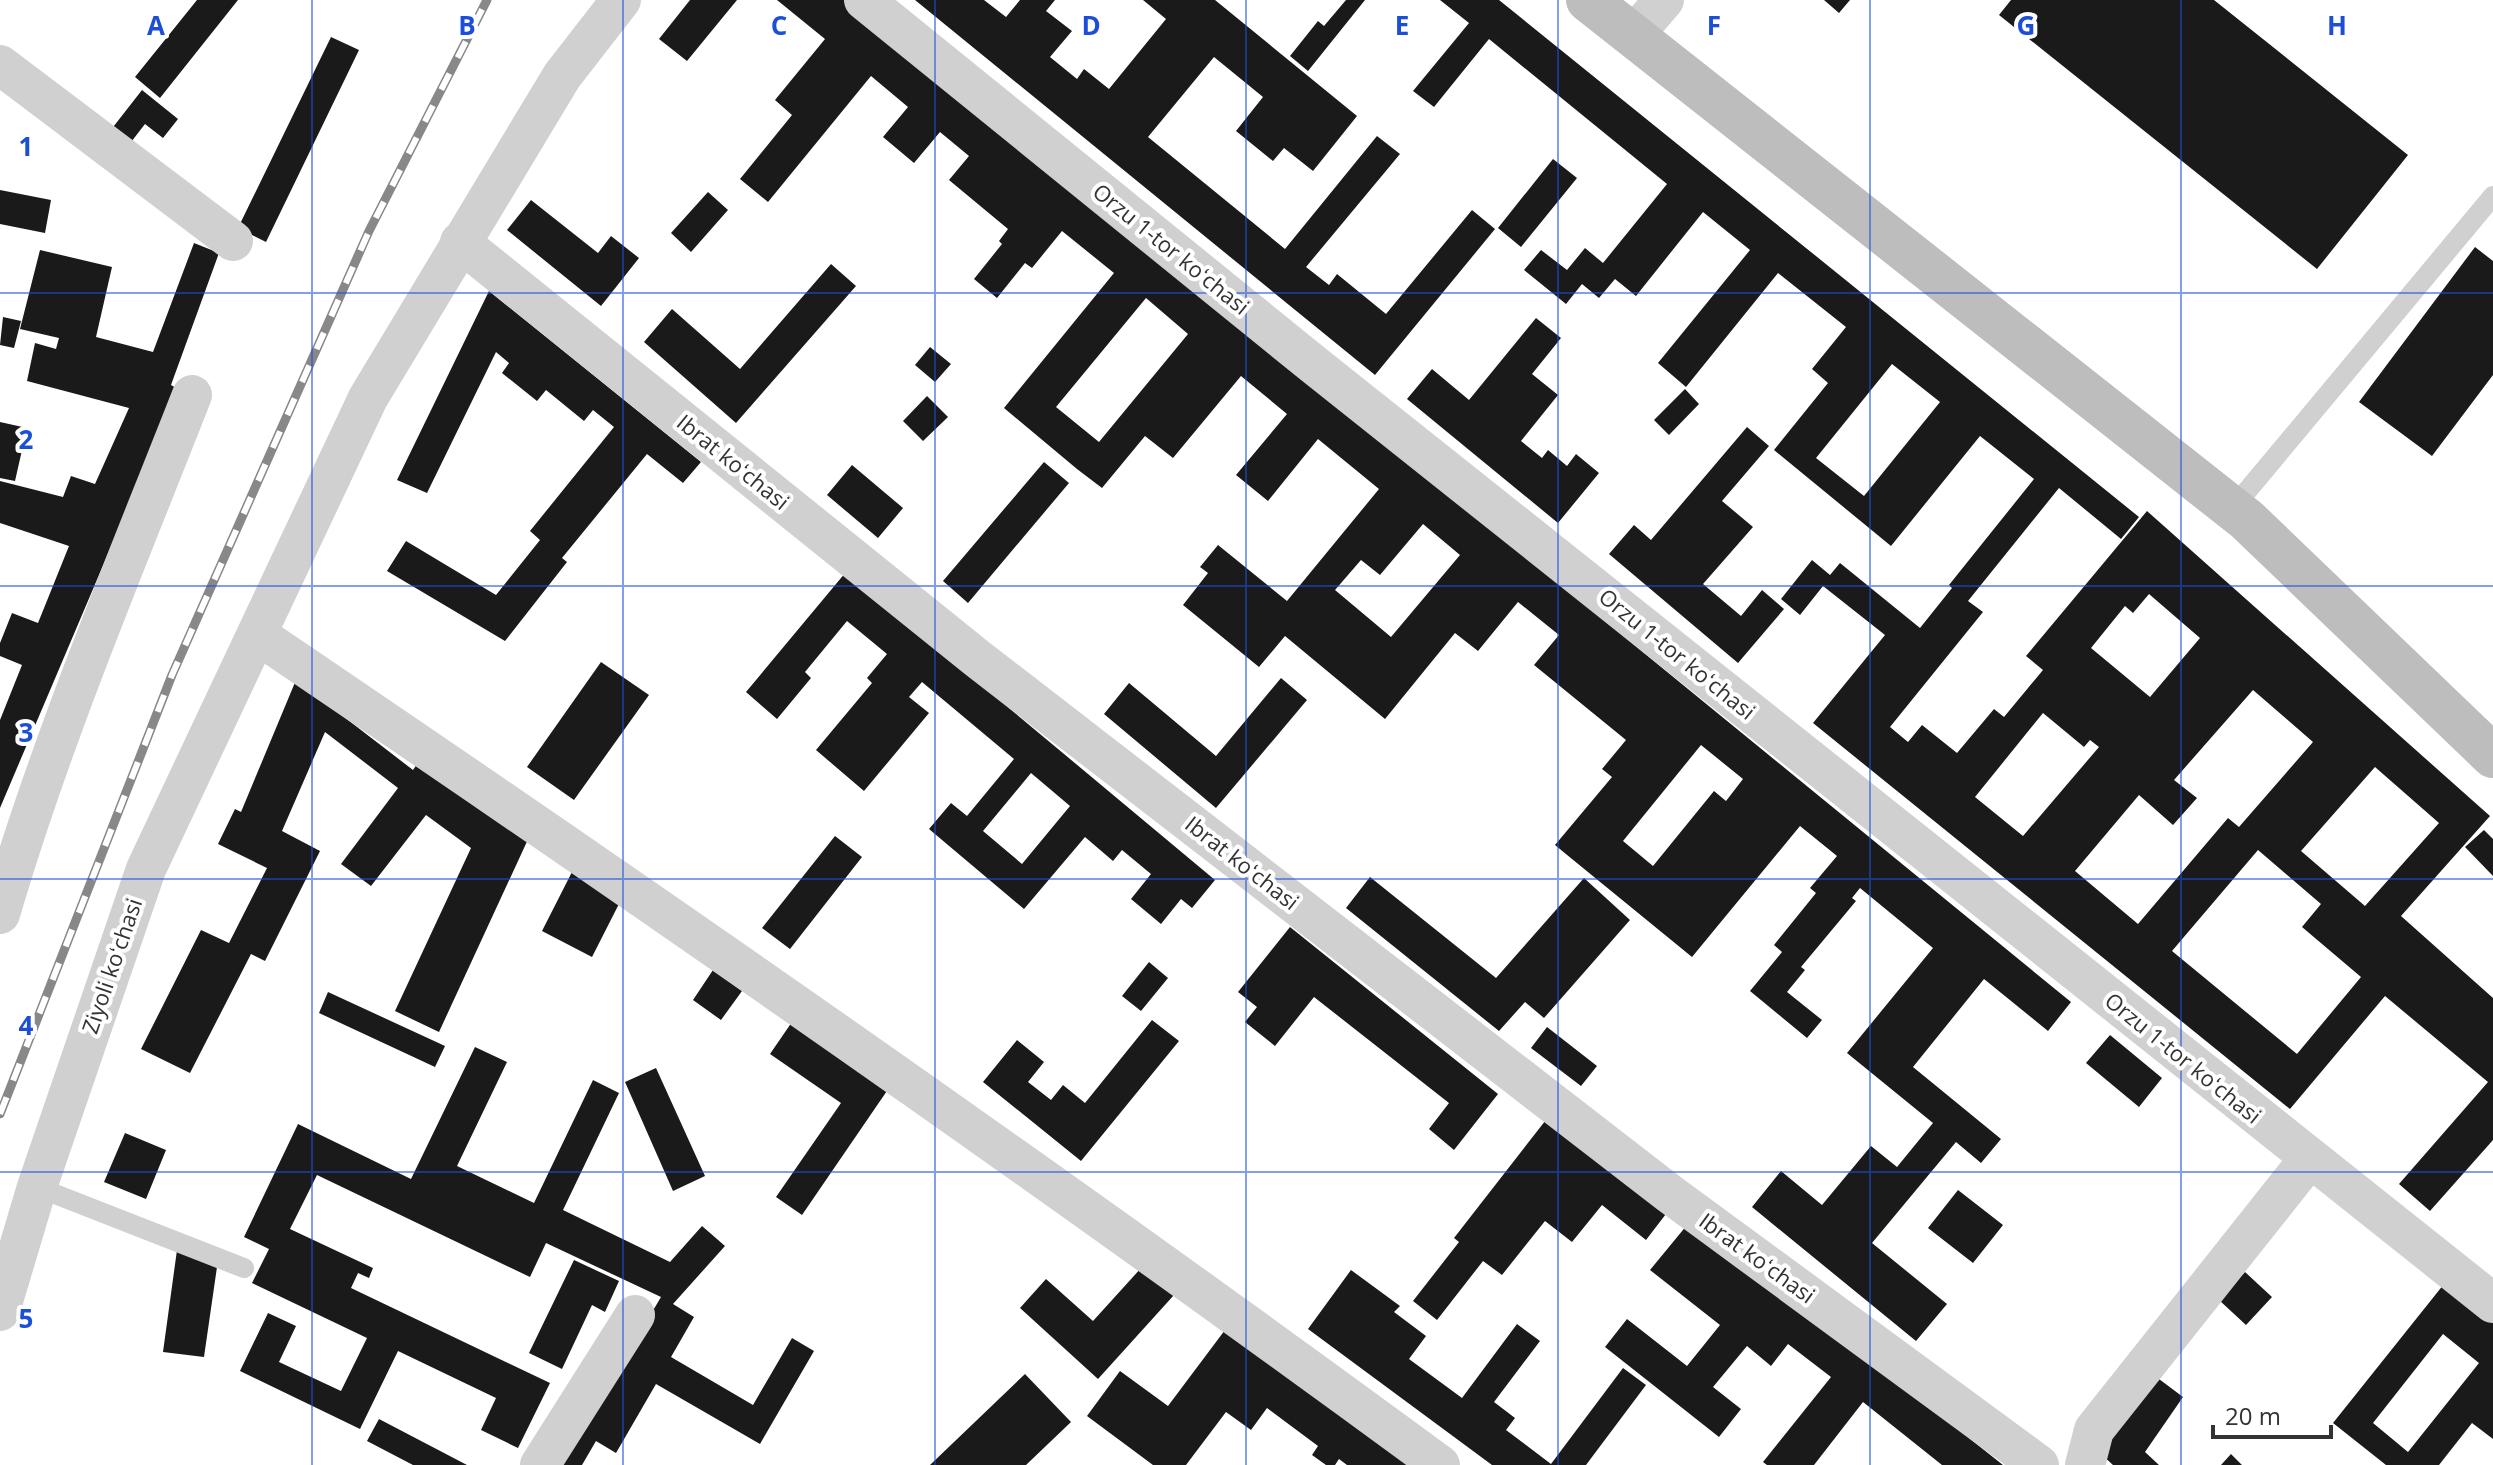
<svg xmlns="http://www.w3.org/2000/svg" width="2493" height="1465" viewBox="0 0 2493 1465" font-family="'Open Sans',sans-serif">
	<style>
		.building { fill: #1a1a1a; fill-rule: evenodd }
		.lines { fill: none; stroke-linecap: round; stroke-linejoin: round }
		.service { stroke: #d0d0d0; stroke-width: 20 }
		.minor { stroke: #d0d0d0; stroke-width: 40 }
		.secondary { stroke: #bdbdbd; stroke-width: 44 }
		.rail-casing { stroke: #888; stroke-width: 9 }
		.rail { stroke: #fff; stroke-width: 6; stroke-dasharray: 18; stroke-linecap: butt }
		.grid { fill: none; stroke: #1d4ed8; stroke-width: 2; stroke-opacity: 0.55 }
		.labels { text-anchor: middle; stroke-width: 8; stroke-linejoin: round; paint-order: stroke }
		.street-label { font-size: 22px; fill: #333; stroke: #fff }
		.grid-label { font-size: 26px; text-anchor: middle; font-weight: bold; fill: #1d4ed8; stroke: #fff; stroke-width: 8; stroke-linejoin: round; paint-order: stroke }
	</style>
	<rect width="100%" height="100%" fill="#fff"/>
	<path class="building" d="M197 0H238L160 98 135 77Z
		M690 0H737L687 61 659 39Z
		M777 0H845L2071 1002 2048 1031 1984 979 1913 1067 2001 1139 1981 1163 1956 1142 1872 1243 1947 1304 1916 1341 1752 1207 1781 1171 1822 1205 1871 1146 1897 1167 1933 1123 1847 1053 1933 948 1860 888 1852 898 1856 901 1801 967 1805 970 1787 992 1822 1020 1807 1038 1750 991 1782 952 1774 945 1816 893 1810 888 1837 856 1800 826 1692 957 1572 859 1555 845 1612 777 1602 769 1626 740 1534 665 1559 635 1518 602 1478 651 1455 633 1385 719 1285 636 1259 667 1183 605 1208 573 1200 567 1218 545 1287 601 1379 489 1318 439 1268 501 1236 475 1287 414 1241 376 1173 458 1145 436 1102 488 1077 469 1004 408 1114 273 1062 231 1032 268 1025 263 997 298 974 279 1002 244 999 241 1008 229 949 180 969 156 940 132 914 163 883 137 908 107 871 76 768 202 740 179 792 115 775 100 825 39ZM1146 298 1188 334 1099 442 1056 407ZM1423 524 1460 555 1391 637 1335 590 1361 560 1380 575ZM1701 745 1743 779 1726 801 1714 791 1653 866 1623 841Z
		M915 0H984L1006 17 1020 0H1055L1046 11 1072 31 1050 57 1077 79 1084 69 1109 89 1166 19 1143 0H1215L1357 116 1313 171 1284 148 1273 161 1236 131 1263 97 1214 57 1148 137 1285 249 1377 136 1400 154 1306 267 1329 285 1337 274 1386 314 1472 210 1495 229 1375 375Z
		M1346 0H1365L1308 71 1290 56 1318 21 1324 26Z
		M1440 0H1499L2139 517 2121 539 2059 488 1968 601 1983 612 1890 727 1908 742 1922 725 1957 753 1994 709 2004 717 2043 670 2026 656 2147 511 2490 816 2401 916 2493 998V1140L2430 1211 2399 1184 2488 1082 2385 996 2290 1109 1813 723 1885 635 1823 586 1800 615 1781 599 1812 560 1830 575 1840 563 1920 628 1952 588 1949 585 2034 479 1980 436 1891 546 1774 450 1828 383 1812 369 1846 327 1778 273 1686 387 1658 363 1750 250 1703 212 1636 296 1615 279 1599 298 1582 284 1566 304 1524 270 1541 250 1567 270 1585 248 1603 263 1667 184 1489 39 1434 107 1413 91 1469 23ZM1892 364 1940 402 1864 496 1816 458ZM2149 594 2200 638 2150 697 2091 648 2125 606 2133 613ZM2253 690 2313 742 2239 827 2228 818 2138 924 2075 871 2139 795 2173 825 2197 798 2174 780ZM2043 713 2084 747 2090 740 2099 747 2023 836 1975 797ZM2375 767 2439 823 2365 906 2301 851ZM2258 850 2321 904 2302 927 2361 977 2297 1054 2172 951Z
		M1824 0H1850L1839 13Z
		M2011 0H2214L2408 155 2317 269 1999 15Z
		M331 37 359 50 266 242 238 228Z
		M142 90 178 119 163 138 145 124 128 146 110 131Z
		M1553 159 1577 178 1521 247 1498 228Z
		M0 190 51 200 45 233 0 224Z
		M708 192 728 210 691 252 671 233Z
		M531 200 598 253 611 236 639 258 601 306 507 230Z
		M194 243 219 253 171 385 178 389 0 808V720L22 665 0 656V643L12 613 38 623 69 546 0 523V481L63 497 71 476 95 484 129 408 27 381 35 343 56 349 59 338 20 329 40 250 112 267 96 337 153 352Z
		M2475 247 2493 261V375L2432 456 2359 402Z
		M831 264 856 286 736 423 644 342 672 309 740 369Z
		M489 291 701 462 683 483 647 454 562 558 567 562 505 641 387 571 406 541 496 595 540 540 530 531 614 427 593 410 584 421 546 390 537 401 502 373 509 363 496 352 427 493 397 480Z
		M3 317 21 321 14 348 0 345Z
		M1536 318 1561 338 1532 374 1558 395 1521 441 1542 458 1548 450 1567 466 1576 454 1599 473 1558 523 1407 399 1432 369 1469 400Z
		M930 347 951 364 935 382 915 365Z
		M1685 389 1699 404 1669 435 1654 420Z
		M927 396 948 417 923 441 903 421Z
		M0 422 27 428 15 481 0 478Z
		M1747 427 1769 446 1722 501 1753 527 1703 584 1741 616 1762 590 1784 609 1738 663 1609 554 1634 525 1651 540Z
		M1044 462 1069 483 968 603 943 581Z
		M852 465 903 508 878 538 827 495Z
		M846 572 1215 880 1192 908 1181 899 1161 924 1131 899 1151 874 1122 850 1113 861 1085 837 1024 909 929 829 951 803 967 816 1014 759 922 682 909 697 929 713 864 791 816 750 872 683 867 678 887 654 847 621 805 672 811 678 777 719 746 692ZM1031 773 1070 806 1022 864 983 831Z
		M601 662 649 695 574 800 527 767Z
		M1281 678 1307 700 1216 808 1104 714 1129 683 1216 756Z
		M296 680 413 770 422 757 530 835 439 1032 395 1011 471 848 426 815 371 886 341 864 398 788 325 732 282 831 320 851 265 961 251 954 190 1073 141 1049 201 930 229 943 267 868 218 844 235 809 241 812Z
		M2484 830 2493 839V876L2465 847Z
		M835 836 862 857 790 949 762 928Z
		M573 870 623 896 592 957 542 931Z
		M1370 877 1496 978 1584 878 1630 920 1544 1018 1525 1002 1499 1031 1346 908Z
		M1290 927 1498 1094 1454 1150 1429 1129 1449 1103 1314 997 1275 1046 1245 1022 1257 1007 1238 992Z
		M1149 962 1168 978 1141 1011 1122 996Z
		M713 970 742 991 721 1020 693 1000Z
		M328 992 445 1046 435 1067 319 1013Z
		M794 1019 891 1085 802 1215 776 1197 841 1103 770 1054Z
		M1152 1020 1179 1041 1081 1161 983 1082 1017 1040 1044 1062 1028 1082 1051 1100 1063 1085 1085 1103Z
		M1547 1027 1597 1066 1581 1086 1531 1048Z
		M2110 1035 2162 1078 2139 1107 2086 1063Z
		M475 1047 507 1062 457 1166 534 1203 593 1080 619 1093 563 1210 670 1262 702 1226 725 1246 673 1304 694 1317 671 1357 753 1405 792 1338 814 1351 760 1444 656 1384 616 1453 596 1441 582 1465H562L661 1297 546 1243 530 1277 317 1175 290 1229 373 1268 369 1278 358 1273 351 1288 550 1383 518 1448 481 1430 496 1398 398 1351 360 1429 240 1371 268 1313 296 1326 279 1362 341 1391 367 1338 252 1283 269 1249 244 1237 298 1124 411 1179Z
		M656 1068 705 1176 673 1191 625 1082Z
		M1549 1116 1669 1210 1646 1240 1602 1205 1572 1242 1545 1221 1502 1275 1483 1261 1437 1320 1413 1301 1459 1242 1454 1238Z
		M125 1133 166 1150 146 1199 104 1182Z
		M1958 1190 2003 1225 1973 1263 1928 1228Z
		M1692 1219 2003 1465H1942L1863 1402 1814 1465H1767L1763 1462 1831 1377 1788 1344 1771 1366 1747 1346 1713 1387 1741 1409 1719 1437 1605 1347 1627 1319 1687 1366 1720 1325 1650 1270Z
		M177 1250 217 1267 204 1357 163 1352Z
		M574 1260 619 1281 605 1312 592 1305 562 1369 529 1353Z
		M1142 1267 1174 1295 1098 1379 1020 1308 1046 1279 1093 1321Z
		M1351 1270 1400 1306 1394 1312 1426 1336 1409 1359 1462 1398 1517 1324 1540 1341 1494 1402 1515 1418 1506 1430 1551 1464 1623 1368 1646 1385 1586 1465H1492L1308 1329Z
		M2245 1272 2272 1297 2246 1325 2219 1300Z
		M2444 1284 2493 1323V1439L2472 1423 2439 1465H2386L2333 1423ZM2443 1334 2479 1363 2408 1452 2373 1423Z
		M1225 1330 1408 1465H1347L1339 1459 1335 1465H1326L1312 1455 1318 1446 1267 1408 1251 1430 1226 1412 1186 1465H1153L1087 1416 1120 1371 1168 1406Z
		M1025 1374 1071 1422 1026 1465H930Z
		M2155 1376 2183 1397 2145 1452 2159 1465H2113L2101 1454Z
		M379 1419 467 1465H413L367 1441Z
		M2231 1454 2242 1465H2221Z"/>
	<g class="lines">
		<path class="service" d="M2232 509 2493 196
			M37 1187 244 1268"/>
		<path class="minor" d="M864 0 1313 364 2493 1303
			M1633 36 1664 0
			M0 65 233 241
			M460 242 978 659 1670 1194 2039 1465
			M258 635C657 905 1052 1180 1440 1465
			M0 914C52 737 125 566 192 395
			M0 1311 37 1187 146 869 368 398 562 76 621 0
			M540 1465 635 1315
			M2085 1465 2094 1430 2309 1159"/>
		<path class="secondary" d="M1588 0 2247 520 2493 756"/>
		<g class="rail-casing">
			<path id="rail" d="M0 1114 172 675 369 231 487 0"/>
		</g>
		<use href="#rail" class="rail"/>
	</g>
	<path class="grid" d="M312 0V1465M623 0V1465M935 0V1465M1246 0V1465M1558 0V1465M1870 0V1465M2181 0V1465M0 293H2493M0 586H2493M0 879H2493M0 1172H2493"/>
	<g class="labels">
		<g class="street-label">
			<text transform="translate(1171 249) rotate(39)" y="8">Orzu 1-tor koʻchasi</text>
			<text transform="translate(733 462) rotate(39)" y="8">Ibrat koʻchasi</text>
			<text transform="translate(1677 654) rotate(39)" y="8">Orzu 1-tor koʻchasi</text>
			<text transform="translate(1242 863) rotate(38)" y="8">Ibrat koʻchasi</text>
			<text transform="translate(112 966) rotate(-71)" y="8">Ziyoli koʻchasi</text>
			<text transform="translate(2183 1058) rotate(39)" y="8">Orzu 1-tor koʻchasi</text>
			<text transform="translate(1757 1258) rotate(36)" y="8">Ibrat koʻchasi</text>
		</g>
	</g>
	<g class="grid-label">
		<text x="156" y="35">A</text>
		<text x="467" y="35">B</text>
		<text x="779" y="35">C</text>
		<text x="1091" y="35">D</text>
		<text x="1402" y="35">E</text>
		<text x="1714" y="35">F</text>
		<text x="2026" y="35">G</text>
		<text x="2337" y="35">H</text>
		<text x="26" y="156">1</text>
		<text x="26" y="449">2</text>
		<text x="26" y="742">3</text>
		<text x="26" y="1035">4</text>
		<text x="26" y="1328">5</text>
	</g>
	<path d="M2213 1425v12h118v-12" fill="none" stroke="#333333" stroke-width="4"/>
	<text x="2225" y="1425" font-size="24" fill="#333333" stroke="#ffffff" stroke-width="6" paint-order="stroke">20 m</text>
</svg>
